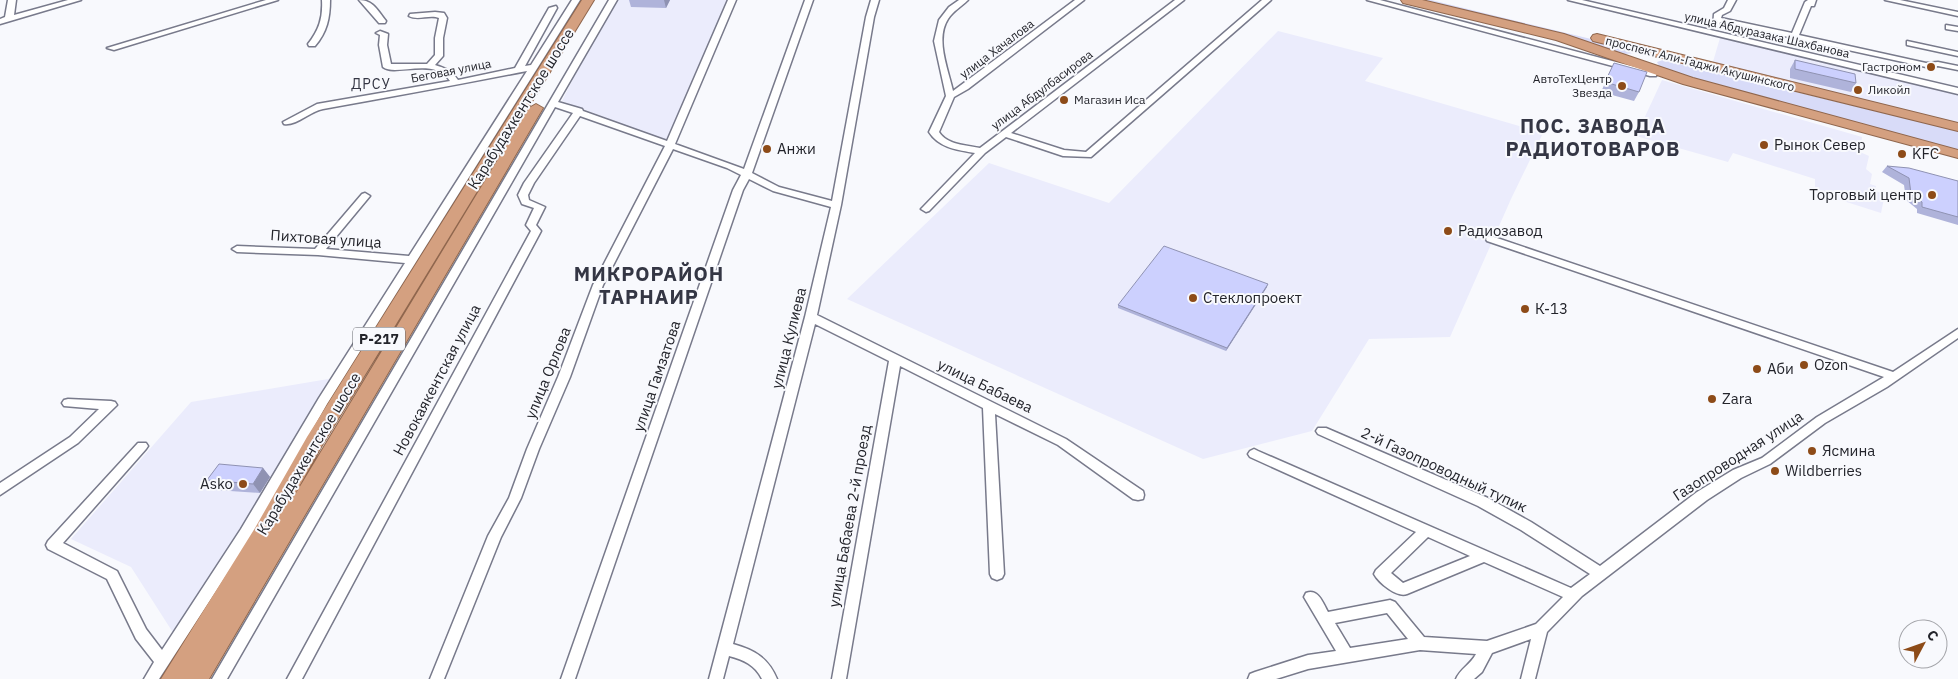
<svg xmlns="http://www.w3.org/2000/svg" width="1958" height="679" viewBox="0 0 1958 679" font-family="'IBM Plex Sans',sans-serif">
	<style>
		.built { fill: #ebecfc }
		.green { fill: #d8dbf8 }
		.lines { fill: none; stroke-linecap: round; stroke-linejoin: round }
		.minor-casing { stroke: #787a8b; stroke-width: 3 }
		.trunk-casing { stroke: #8f664d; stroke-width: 2 }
		.minor { fill: #fff; fill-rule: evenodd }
		.trunk { fill: #d4a080; fill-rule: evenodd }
		.wall { fill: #afb3da }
		.shaded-wall { fill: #8f92b2 }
		.building { fill: #ccd0fe; stroke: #8f92b2 }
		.poi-dot { fill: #8d4b18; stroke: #f8f9fd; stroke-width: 2 }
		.labels { text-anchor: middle; stroke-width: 4; stroke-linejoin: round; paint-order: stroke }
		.far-street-label { font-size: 12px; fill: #23242b; stroke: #f8f9fd }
		.far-poi-label { font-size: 12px; fill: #23242b; stroke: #f8f9fd; text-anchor: end }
		.far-neighbourhood-label { font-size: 14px; letter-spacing: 1px; fill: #343644; stroke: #f8f9fd }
		.shield { fill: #f8f9fd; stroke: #63646a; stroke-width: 1 }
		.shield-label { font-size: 14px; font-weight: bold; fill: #23242b }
		.street-label { font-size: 15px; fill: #23242b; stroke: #f8f9fd }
		.poi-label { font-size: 15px; fill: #23242b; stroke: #f8f9fd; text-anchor: start }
		.district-label { font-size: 20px; font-weight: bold; letter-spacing: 1px; fill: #343644; stroke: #f8f9fd }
	</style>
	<rect width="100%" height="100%" fill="#f8f9fd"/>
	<path class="built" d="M612 0H732L667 141 562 101Z
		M1278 31 1383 58 1365 81 1543 133 1511 199 1450 337 1369 339 1312 431 1203 459 847 299 989 163 1109 203Z
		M1720 38 1958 93V123L1712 65Z
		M1662 80 1862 137 1860 152 1869 156 1866 169 1872 174 1870 184 1876 186 1875 191 1885 194 1881 213 1815 192V179L1733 153 1728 162 1636 136Z
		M346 376 179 642 131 567 71 539 191 402Z"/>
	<path class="green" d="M1423 0H1431L1624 47 1634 53 1625 54 1561 34Z
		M1663 60 1958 131V150L1665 70 1660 68 1657 62Z"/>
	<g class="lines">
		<g class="minor-casing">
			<path id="minor" d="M8 0H16L14 15 68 0H81L0 24V19L5 17Z
				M266 0H278L114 50 107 48Z
				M322 0H330C330 18 327 32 315 46H309L308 44C319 30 323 18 322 0Z
				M359 0C373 0 378 11 386 21L385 23H379Z
				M572 0H580L327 404 251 537 159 679H144L154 662 136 639 107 579 48 549 46 545 48 541 138 443H146L148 446 146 449 63 543 117 571 146 629 162 650 241 529 319 398 405 263 318 255 237 252 232 249 237 246 315 249 362 194 365 193 370 196 326 249 409 256 527 71C460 84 391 97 323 109 310 111 297 126 284 124L283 122 317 104 450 81C434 56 396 77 383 67L379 45 380 35 376 33 380 31 388 34 387 45 391 64H427L435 55V38L439 18C430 14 418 21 409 16L410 14 435 12 444 13 447 18 443 38V56L435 65C445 68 452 71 458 80L515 68 549 8 556 6 557 8 525 66 531 65Z
				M609 0H617L558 102 582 109 583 111 667 141 728 0H736L675 144 744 169 805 0H813L752 173 779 187 832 201 866 17 871 0H879L874 17 841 205 817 315 1066 439 1143 491 1144 495 1143 499 1138 500 1133 499 1058 445 995 414 1004 574 1002 578 997 580 992 578 990 574 983 408 900 366 846 679H832L889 361 815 324 733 644C755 650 768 658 777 679H762C755 665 744 660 729 656L723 679H709L805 317 831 207 773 191 749 179 743 190 575 679H561L733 190 741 175 727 168 673 149 603 285 570 377 539 449 521 498 501 537 444 679H430L488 536 509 498 527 449 558 377 593 285 665 146 580 116 534 183 528 195 529 200 545 207 536 225 541 231 302 679H287L531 231 526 225 534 208 522 204 518 195 524 183 573 113 555 107 227 679H212Z
				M959 0H968C961 7 953 11 948 19 935 39 948 69 953 91L1075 0H1084L968 89 954 97 939 132C947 145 966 145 980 148L1175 0H1184L1011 133 1064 150 1086 152 1262 0H1271L1091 157 1063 156 1006 137 985 153 929 211 926 212 921 209 923 207 975 153C958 150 939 148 929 132L946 96 934 41 939 20 949 7Z
				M1367 0H1380L1650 71 1651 67H1657L1658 69 1656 76H1650Z
				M1568 0H1582L1958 88V94Z
				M1728 0H1736L1730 11 1722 15 1721 18 1792 33 1805 2 1808 0H1816L1814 6H1811L1799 35 1926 63 1938 62 1958 66V70L1938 66 1926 67 1720 22 1719 27H1713L1714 14 1724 8Z
				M1885 0H1900L1958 12V16Z
				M1946 25 1958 27V31L1946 29Z
				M1907 41 1958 52V56L1907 45Z
				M1491 236 1893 372 1958 329V338L1887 387 1825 423 1770 464 1741 478 1707 500 1582 596 1547 632 1535 679H1521L1531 639 1492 653 1482 672 1474 679H1456C1460 669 1471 664 1476 654L1420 650 1308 669 1276 679H1248L1250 674 1255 672 1308 655 1336 651 1304 597 1306 593C1318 588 1323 603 1328 612L1390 600 1395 602 1424 637 1487 641 1536 624 1563 597 1484 562 1407 594C1397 598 1379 583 1374 574L1376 570 1416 532 1250 457 1248 454 1250 451 1254 449 1258 451 1571 588 1590 574 1521 530 1478 506 1318 434 1316 431 1318 428H1326L1488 498 1531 522 1600 566 1697 492 1733 470 1762 458 1817 417 1884 377 1487 241 1486 239 1487 237ZM1428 537 1470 556 1403 583 1391 573ZM1387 613 1408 639 1350 648 1335 623Z
				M68 399 111 401 115 402 117 405 78 443 0 495V483L70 437 99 409 64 406 62 403 64 400Z"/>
		</g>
		<g class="trunk-casing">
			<path id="trunk" d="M582 0H594L321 447 290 503 529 108 536 104 543 108 209 679H161L255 528 307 437Z
				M1401 0H1422L1564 34 1693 78 1958 150V158L1683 84 1556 40 1403 3Z
				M1597 34 1958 123V131L1593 41 1591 38 1593 35Z"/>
		</g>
		<use href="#minor" class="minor"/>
		<use href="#trunk" class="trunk"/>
	</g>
	<path class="wall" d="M629 0H670L666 8 631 7Z
		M1795 60 1856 83 1851 92 1790 78V69Z
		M1614 63 1639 92 1634 101 1601 92Z
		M1887 166 1958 181V225L1917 213V209L1906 200 1904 185 1882 172Z
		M1267 287 1226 351 1118 308V305Z
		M263 468 270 477 260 493 215 490 207 480Z"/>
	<path class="shaded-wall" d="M664 0H670L666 8Z
		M1268 284 1267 287 1226 351 1227 348Z
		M263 468 270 477 260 493 253 484Z"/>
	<path class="building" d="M1795 60 1855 74 1856 83 1795 69Z
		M1614 63 1647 72 1639 92 1605 82Z
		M1887 166 1909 168 1958 181V217L1922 207V202L1911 194 1909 178Z
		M1164 246 1268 284 1227 348 1118 305Z
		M219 464 263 468 253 484 207 480Z"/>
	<g class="poi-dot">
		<circle cx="1931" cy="67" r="5"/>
		<circle cx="1622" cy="86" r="5"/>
		<circle cx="1858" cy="90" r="5"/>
		<circle cx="1064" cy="100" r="5"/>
		<circle cx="1764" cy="145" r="5"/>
		<circle cx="767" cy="149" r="5"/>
		<circle cx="1902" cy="154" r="5"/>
		<circle cx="1932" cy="195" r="5"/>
		<circle cx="1448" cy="231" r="5"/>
		<circle cx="1193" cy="298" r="5"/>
		<circle cx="1525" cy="309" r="5"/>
		<circle cx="1804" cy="365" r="5"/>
		<circle cx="1757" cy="369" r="5"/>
		<circle cx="1712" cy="399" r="5"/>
		<circle cx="1812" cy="451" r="5"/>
		<circle cx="1775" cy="471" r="5"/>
		<circle cx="243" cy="484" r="5"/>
	</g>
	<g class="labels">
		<g class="far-street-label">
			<text transform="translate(1767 35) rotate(13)" y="4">улица Абдуразака Шахбанова</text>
			<text transform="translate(997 49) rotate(-37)" y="4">улица Хачалова</text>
			<text transform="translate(1700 64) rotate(14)" y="4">проспект Али-Гаджи Акушинского</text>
			<text transform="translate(451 71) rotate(-11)" y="4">Беговая улица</text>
			<text transform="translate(1042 90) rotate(-37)" y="4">улица Абдулбасирова</text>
		</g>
		<g class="far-poi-label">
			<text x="1921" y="71">Гастроном</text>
			<text x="1612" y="83">АвтоТехЦентр<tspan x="1612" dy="14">Звезда</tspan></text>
			<text x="1868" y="94" text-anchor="start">Ликойл</text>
			<text x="1074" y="104" text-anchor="start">Магазин Иса</text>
		</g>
		<g class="far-neighbourhood-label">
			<text x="371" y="89">ДРСУ</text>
		</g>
		<rect class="shield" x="353" y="327.5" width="52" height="23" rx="4"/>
		<g class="shield-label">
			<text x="379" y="344">Р-217</text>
		</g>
		<g class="street-label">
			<text transform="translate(521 109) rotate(-58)" y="5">Карабудахкентское шоссе</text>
			<text transform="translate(326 239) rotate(4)" y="5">Пихтовая улица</text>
			<text transform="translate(789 338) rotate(-76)" y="5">улица Кулиева</text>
			<text transform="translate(548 373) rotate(-68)" y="5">улица Орлова</text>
			<text transform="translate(657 376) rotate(-71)" y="5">улица Гамзатова</text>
			<text transform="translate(437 380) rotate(-62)" y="5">Новокаякентская улица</text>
			<text transform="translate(985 386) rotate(26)" y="5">улица Бабаева</text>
			<text transform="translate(309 454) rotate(-59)" y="5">Карабудахкентское шоссе</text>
			<text transform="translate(1738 456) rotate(-33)" y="5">Газопроводная улица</text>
			<text transform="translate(1444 470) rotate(25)" y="5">2-й Газопроводный тупик</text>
			<text transform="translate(850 516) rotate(-80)" y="5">улица Бабаева 2-й проезд</text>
		</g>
		<g class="poi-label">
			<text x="1774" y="150">Рынок Север</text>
			<text x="777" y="154">Анжи</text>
			<text x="1912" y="159">KFC</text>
			<text x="1922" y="200" text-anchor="end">Торговый центр</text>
			<text x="1458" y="236">Радиозавод</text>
			<text x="1203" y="303">Стеклопроект</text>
			<text x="1535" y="314">К-13</text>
			<text x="1814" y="370">Ozon</text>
			<text x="1767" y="374">Аби</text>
			<text x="1722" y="404">Zara</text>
			<text x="1822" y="456">Ясмина</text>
			<text x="1785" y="476">Wildberries</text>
			<text x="233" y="489" text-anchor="end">Asko</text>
		</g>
		<g class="district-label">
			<text x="1593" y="133">ПОС. ЗАВОДА<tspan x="1593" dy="23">РАДИОТОВАРОВ</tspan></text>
			<text x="649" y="281">МИКРОРАЙОН<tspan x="649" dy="23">ТАРНАИР</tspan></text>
		</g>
	</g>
	<g transform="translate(1923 644) rotate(49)"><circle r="24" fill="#f8f9fd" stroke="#a3a4a9"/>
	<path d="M0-4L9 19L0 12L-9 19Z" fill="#8d4b18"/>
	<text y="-8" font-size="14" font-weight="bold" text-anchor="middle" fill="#23242b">С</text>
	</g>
</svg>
